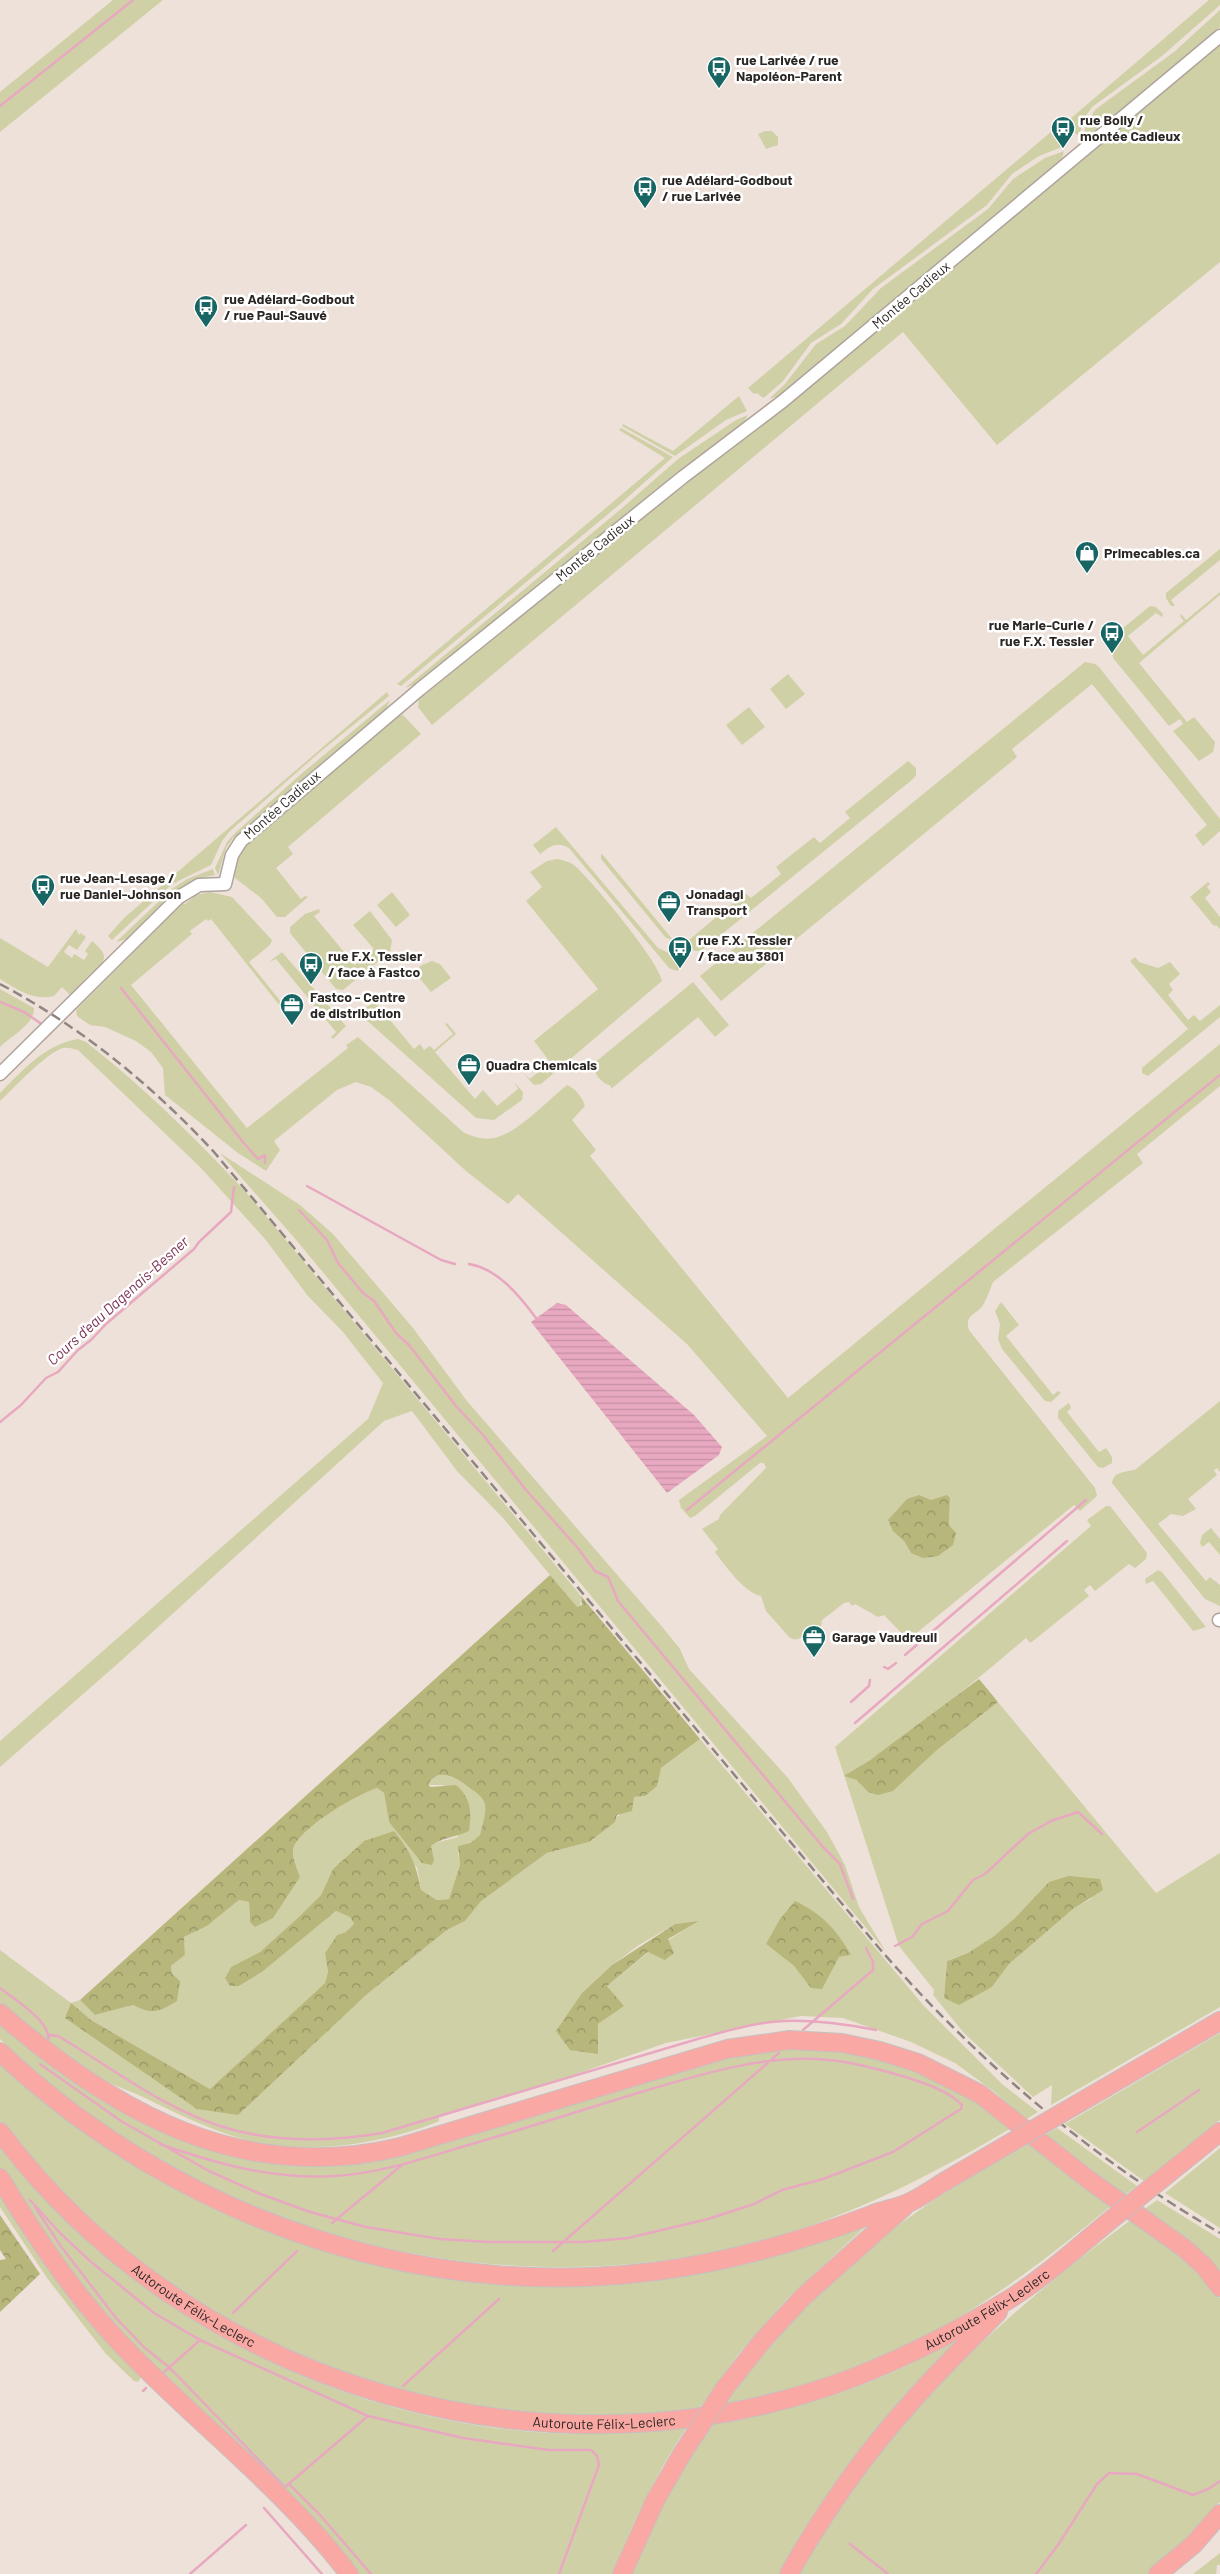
<svg xmlns="http://www.w3.org/2000/svg" width="1220" height="2574" viewBox="0 0 1220 2574" font-family="Barlow,sans-serif">
	<style>
		.green { fill: #d0d0a7; fill-rule: evenodd }
		.forest { fill: url(#forest-crowns) }
		.water { fill: url(#water-rules) }
		.lines { fill: none; stroke-linecap: round; stroke-linejoin: round }
		.stream { stroke: #e7a8c0; stroke-width: 2.5 }
		.tertiary-casing { stroke: #afa39c; stroke-width: 15 }
		.motorway-casing { stroke: #c4c2c1; stroke-width: 20 }
		.tertiary { stroke: #fff; stroke-width: 12 }
		.motorway { stroke: #f9a8a4; stroke-width: 18 }
		.rail { stroke: #8f8681; stroke-width: 2.5; stroke-dasharray: 10 5; stroke-linecap: butt }
		.motorway-bridge-casing { stroke: #c4c2c1; stroke-width: 20; stroke-linecap: butt }
		.motorway-bridge { stroke: #f9a8a4; stroke-width: 18 }
		.labels { text-anchor: middle; stroke-width: 5; stroke-linejoin: round; paint-order: stroke }
		.poi-label { font-size: 14px; font-weight: bold; fill: #2b2623; stroke: #fff; text-anchor: start }
		.street-label { font-size: 14px; fill: #2b2623; stroke: #fff }
		.water-label { font-size: 15px; font-style: italic; fill: #7a3052; stroke: #fff }
	</style>
	<defs>
		<pattern id="forest-crowns" width="20" height="18" patternUnits="userSpaceOnUse" patternTransform="scale(1.25)"><rect width="20" height="18" fill="#b7b67b"/><path d="M2 6a3 3 0 1 1 6 0M12 15a3 3 0 1 1 6 0" fill="none" stroke="#959464"/></pattern>
		<pattern id="water-rules" width="6" height="5" patternUnits="userSpaceOnUse" patternTransform="scale(1.25)"><rect width="6" height="5" fill="#e7a8c0"/><path d="M0 2.5h6" fill="none" stroke="#c690a5"/></pattern>
	</defs>
	<rect width="100%" height="100%" fill="#eee1d9"/>
	<path class="green" d="M113 0H163L0 132V92Z
		M1209 0H1220V5L1162 56 1092 107 1085 117 1079 136 1063 125Z
		M1220 10V27L1093 133 1083 137 1087 121 1096 109 1174 52Z
		M1220 45V262L997 445 903 332 432 725 418 707 419 699 687 482 779 412Z
		M765 131H772L778 137V145L766 149 758 134Z
		M1052 131 1062 147 1039 156 1012 174 987 205 873 289 841 324 811 343 783 381 766 396 763 398 757 393 754 394 748 388Z
		M1064 151 1062 159 1058 163 779 396 769 399 785 384 816 344 845 326 881 288 988 209 1013 179 1045 158Z
		M739 396 747 411 726 420 675 456 622 426 623 424 673 451Z
		M748 415 744 422 640 504 416 684 405 688 621 509 678 459 736 420Z
		M621 428 673 457 619 505 401 686 397 684 665 458 619 430Z
		M1220 549V560L1171 600 1175 606H1171L1166 598V593Z
		M1220 592V595L1139 663 1187 722 1194 717 1215 742 1213 752 1199 761 1173 731 1183 724 1180 719 1169 726 1113 658 1111 642 1117 633 1150 606 1156 607 1163 614 1162 617 1156 613 1128 636 1143 655 1184 621 1180 616 1181 614 1186 620Z
		M1085 662 1095 664 1099 667 1220 819V831L1203 846 1195 835 1207 825 1092 684 1012 749 1017 757 721 1001 700 976Z
		M788 674 805 694 786 709 770 689Z
		M387 692 389 696 320 752 230 831 222 841 211 865 172 884 112 940 108 936 124 918Z
		M390 700 386 709 233 838 226 848 218 875 215 868 227 842 235 833 300 775Z
		M749 707 765 727 742 745 726 725Z
		M403 715 421 734 288 847 293 854 276 868 301 899 305 896 308 897 285 917H277L261 898 235 878C232 868 237 856 242 848L396 716Z
		M908 761 916 768V775L913 779 701 951H695L689 947V940L745 893 751 898 781 874 776 867 814 837 820 843 850 818 845 812Z
		M556 827 658 948 680 958 683 966 677 971 669 968 569 848C557 841 550 846 540 854L533 845Z
		M601 854 603 855 673 940 666 938 601 859Z
		M557 859C564 860 570 862 575 866 592 881 659 961 662 981L541 1084 534 1085 524 1074 530 1079 550 1062 534 1041 598 989 526 901 542 887 530 872 547 861Z
		M213 869 215 875 197 879 181 887 127 939 116 942 172 889 187 879Z
		M1208 882 1210 884 1207 887 1211 892 1205 898 1220 917V929L1216 925 1214 926 1190 897Z
		M210 892 232 897 272 940 270 945 249 962 294 1018 291 1020 211 919 208 921 206 919 190 931 192 934 131 985 247 1128 348 1048 346 1045 358 1037 463 1132C473 1137 483 1140 494 1138 517 1134 548 1100 567 1085 575 1088 583 1098 585 1106L572 1120 596 1150 590 1156 788 1398 1220 1044V1086L1137 1154 1143 1163 993 1282C990 1290 987 1298 983 1305 977 1315 964 1314 969 1330L1095 1488 1097 1496 1080 1511 1074 1505 908 1640 884 1615 878 1617 855 1604 852 1606 849 1602 844 1603 822 1620 820 1634 806 1633C800 1639 797 1641 790 1638L766 1611 761 1596C745 1593 725 1566 715 1552L718 1549 702 1529 719 1519 720 1515 766 1468 764 1463H760L695 1516 690 1518 681 1508 679 1500 767 1436 687 1344 518 1194 508 1204 466 1171 389 1100 371 1087 356 1082 337 1090 274 1141 280 1150 266 1171 238 1153 165 1095 163 1068 151 1052 136 1041 105 1027 90 1025 77 1016 76 1010 183 903 185 904 196 895ZM923 1497 931 1500 950 1498 949 1525 911 1553 904 1541Z
		M392 892 410 915 396 927 377 905Z
		M319 909 320 912 314 916 355 965 374 949 353 925 370 911 392 940 390 952 343 990 336 989 290 933V927L305 914Z
		M76 929 79 935 81 933 86 937 77 950 69 945 64 952 72 958 74 954 84 960 88 954 85 951 92 941C114 959 102 963 87 977 81 983 76 990 70 995L62 987 54 996C33 1001 18 990 0 979V938L48 967Z
		M282 952 346 1026 333 1039 331 1037 336 1032 276 959 269 962Z
		M1135 957 1139 962 1158 968 1170 962 1180 974 1169 984 1173 990 1168 995 1188 1020 1194 1015 1200 1021 1220 1005V1017L1148 1076 1142 1073V1068L1188 1029 1130 961Z
		M432 961 440 964 451 978 431 992 416 974 412 978 409 976 422 965Z
		M693 982 729 1025 715 1037 698 1017 611 1089V1086C601 1083 594 1074 593 1064Z
		M0 989 34 1008C35 1024 11 1036 0 1047Z
		M375 1002 414 1049 420 1044 424 1050 430 1046 434 1050 453 1034 445 1024 447 1023 456 1034 435 1052 475 1099 483 1090 497 1106 518 1089 514 1082 523 1092 522 1100 494 1120 476 1118 363 1017 364 1009Z
		M78 1039 86 1042C144 1087 195 1138 245 1191L581 1596 580 1607 577 1608 503 1518 457 1471 412 1411 384 1421 123 1659 0 1767V1741L368 1419 383 1383 343 1332 308 1296 265 1239 201 1168 78 1050C73 1049 68 1047 63 1048 47 1052 13 1089 0 1101V1093C23 1070 44 1045 78 1039Z
		M220 1153 300 1205 333 1234 413 1328 467 1401 664 1629 680 1649 689 1669 788 1778 827 1832 845 1865 859 1907 886 1952 297 1241Z
		M1001 1302 1019 1325 1006 1336 1053 1395 1058 1391 1061 1393 1051 1402 1045 1401 1002 1349 998 1339 1000 1324 995 1311Z
		M1220 1401V1472L1217 1468 1214 1470 1217 1475 1188 1499 1196 1509 1183 1516 1171 1514 1158 1524 1206 1581 1210 1577 1220 1585V1606L1205 1599 1112 1483C1114 1470 1126 1473 1136 1469Z
		M1069 1403 1071 1408 1067 1412 1099 1452 1106 1448 1112 1457V1463L1103 1468 1098 1467 1058 1418V1411Z
		M1106 1506H1110L1147 1553 1146 1559 1135 1568 1129 1564 1095 1591 1090 1585 1084 1590 1089 1596 1033 1641 1030 1643 1026 1638C969 1687 909 1736 845 1776L857 1779 868 1792 893 1791 937 1750 998 1702 1156 1893 1220 1853V2007L1051 2105 1052 2085 1033 2097 964 2033 933 1995 934 1990 899 1946 835 1747 1091 1526 1087 1520ZM1049 1882 1092 1898 1073 1909 1009 1964 992 1987 944 1998 947 1961C954 1957 961 1956 968 1953 1000 1939 1026 1907 1049 1882Z
		M1211 1528 1220 1539V1555L1209 1542 1202 1547 1200 1543 1202 1535Z
		M1158 1570 1162 1572 1206 1627 1193 1631 1153 1581 1146 1584 1145 1579Z
		M700 1739 924 2006 1002 2084 1038 2112 1025 2120 996 2093 955 2063 911 2042 843 2018 801 2016 666 2043 559 2080 439 2115V2121C386 2144 302 2156 246 2140 210 2130 178 2114 145 2098 128 2090 109 2084 93 2074 60 2054 29 2029 0 2003V1950L71 2003 80 2000 95 2015 133 2005 141 2009 172 1974 171 1966 185 1955 184 1937 207 1926 239 1900 249 1902 250 1922 300 1877C298 1870 292 1858 293 1850 297 1829 358 1794 377 1788L384 1793 389 1822 431 1854V1846L435 1843 458 1837 444 1785H428C439 1765 457 1779 470 1788 476 1792 484 1797 486 1805 487 1813 482 1827 480 1835L458 1852 460 1865 449 1899 437 1900 421 1890 417 1867 376 1838 364 1841 333 1869 321 1895 299 1918 260 1952 231 1967 225 1978 239 1986 262 1972 336 1911 351 1917 354 1925 346 1932 337 1935 325 1953 328 1973 325 1983 210 2089 91 2020 71 2004 197 2109 366 1995 447 1930 465 1921 480 1901 547 1853 589 1842 623 1812 634 1797 645 1796 661 1768ZM697 1922 649 1952 607 1986 623 2006 598 2024 582 1993 612 1965 639 1945 675 1924ZM766 1944 851 1955 839 1957 812 1988 794 1966Z
		M0 2022 181 2139 250 2159 297 2165 348 2164 729 2056 790 2049 833 2050 903 2065 961 2091 1013 2127C932 2175 849 2218 757 2242 492 2312 195 2233 0 2039Z
		M1220 2033V2120L1144 2181 1065 2124Z
		M0 2061 67 2118 129 2161 179 2190 273 2232 349 2257 382 2265 552 2284 866 2226 787 2299 737 2356 698 2410C608 2422 513 2419 425 2399 403 2395 381 2385 360 2379 342 2373 321 2368 304 2360 182 2303 83 2227 0 2121Z
		M1057 2128 1137 2186 1122 2197 1043 2136Z
		M1031 2143 1112 2205C1030 2273 947 2336 846 2372 806 2386 762 2395 721 2406 772 2332 840 2265 914 2214 951 2187 991 2165 1031 2143Z
		M0 2147C160 2352 429 2464 687 2427 656 2473 633 2523 612 2574H357L123 2338 42 2235 0 2169Z
		M1220 2148V2228L1165 2193Z
		M0 2190 141 2377 138 2382 134 2381 106 2354 47 2278 0 2207Z
		M1157 2200 1220 2239V2277L1142 2211Z
		M1132 2219 1185 2258 1220 2298V2502L1176 2551 1148 2574H799C877 2428 1001 2316 1132 2219Z
		M955 2340 957 2343 792 2553 780 2574H629L669 2490 709 2425C793 2412 882 2384 955 2340Z
		M1220 2553V2565H1217L1216 2574H1193Z"/>
	<path class="forest" d="M919 1495 931 1500 947 1495 950 1498 949 1525 956 1533 953 1545 938 1556 923 1558 911 1553 904 1541 893 1531 888 1520 907 1499Z
		M550 1575 577 1607 582 1605 581 1596 700 1739 661 1768 657 1786 645 1796 634 1797 632 1811 617 1815 615 1822 589 1842 547 1853 481 1901 465 1921 447 1930 366 1995 238 2115 197 2109 65 2018 71 2003 91 2020 210 2089 325 1983 328 1972 325 1953 337 1935 346 1932 354 1924 350 1917 336 1911 262 1972 239 1986H230L225 1978 231 1967 260 1952 299 1917 321 1895 333 1869 364 1841 394 1831C411 1852 416 1864 421 1890L437 1900 449 1899 460 1865 458 1846 470 1843 480 1835C482 1826 487 1812 485 1804 483 1797 477 1793 471 1789 459 1780 439 1764 428 1785L431 1787 456 1785C471 1798 472 1811 469 1831 457 1837 440 1838 431 1846L434 1860 432 1865 422 1863 389 1822 384 1793 377 1788C358 1794 297 1829 293 1850 292 1858 298 1870 300 1877L273 1918 255 1927 250 1922 249 1902 239 1900 207 1926 184 1937 185 1955 171 1966 172 1974 180 1981 177 2001C159 2012 152 2015 133 2005L95 2015 80 2000Z
		M979 1679 998 1702 937 1750 893 1791 878 1795 868 1792 857 1780 844 1776 870 1760Z
		M1069 1876 1100 1879 1103 1890 1073 1909 1009 1964 992 1987 959 2005 944 1998 947 1961 968 1953 993 1937 1015 1918 1049 1882Z
		M795 1901C821 1913 837 1930 851 1955L839 1957 822 1989 811 1988 794 1966 766 1944 780 1919Z
		M699 1921 668 1939 674 1953 665 1960 648 1952 607 1986 624 2006 598 2024V2054L570 2050 556 2031 582 1993 612 1965 675 1924Z
		M0 2215 40 2274 0 2312V2260L6 2259 0 2250Z"/>
	<path class="water" d="M557 1303 566 1305 694 1415 722 1447 719 1455 667 1493 531 1322Z"/>
	<g class="lines">
		<path class="stream" d="M0 106 133 0
			M121 988 243 1142 258 1159 265 1155V1163
			M0 1002 24 1012 43 1025
			M307 1186 441 1260 455 1264
			M299 1210 327 1240 338 1263 363 1293 374 1301 396 1333 409 1345 456 1406 483 1435 526 1490 577 1547 595 1571 608 1577
			M469 1264C498 1269 519 1295 536 1318
			M0 1422 21 1405 46 1378 58 1372 78 1350 91 1340 106 1324 194 1249 199 1242 231 1212 234 1187
			M687 1510 1220 1075
			M608 1577 618 1601 823 1847 840 1864 853 1899
			M905 1655 1086 1500
			M884 1667 888 1669 896 1663
			M851 1702 869 1686 870 1680
			M855 1723 1067 1541
			M895 1946 912 1937 922 1924 948 1911 973 1880 985 1874 1028 1834 1051 1821 1078 1812 1102 1834
			M0 1988C13 1998 51 2022 48 2039L50 2035 58 2036C111 2067 161 2107 220 2126 272 2143 328 2142 382 2133L701 2038C727 2031 756 2022 784 2021 815 2020 845 2024 876 2030
			M803 2030 873 1970V1962L866 1948
			M40 2064 121 2121 209 2171 258 2193 310 2212 366 2227 440 2239 489 2242H583L628 2238 708 2219 754 2204 782 2190 823 2179 893 2152 956 2112 961 2109 962 2105C948 2090 921 2082 902 2076 878 2069 853 2062 829 2060 767 2053 699 2075 641 2092 582 2110 524 2129 465 2146 422 2159 380 2173 335 2176 275 2180 217 2164 160 2144
			M1137 2132 1199 2090
			M30 2200 59 2232 90 2261 154 2313 200 2340 368 2416 463 2438 548 2450H591L597 2456 599 2465 559 2574
			M35 2207 60 2245 116 2318 146 2349 169 2367 285 2487 368 2416
			M332 2223 402 2165
			M553 2251 779 2053
			M233 2313 297 2251
			M164 2372 200 2340
			M403 2386 499 2299
			M143 2391 146 2388
			M289 2484 320 2515 371 2574
			M264 2508 322 2574
			M850 2544 888 2574
			M190 2574 246 2525
			M1036 2574 1058 2545 1097 2484 1109 2473 1137 2474 1193 2495 1210 2488 1220 2481"/>
		<g class="tertiary-casing">
			<path id="tertiary" d="M0 1074 179 897 199 885 225 884 232 855 241 841 420 689 683 477 783 401 1220 36
				M1219 1620H1220"/>
		</g>
		<g class="motorway-casing">
			<g id="motorway">
				<path d="M0 2013C115 2113 243 2185 400 2147L727 2049 790 2040 842 2043 880 2051 918 2063 980 2094 1089 2180 1184 2248 1204 2266 1220 2287"/>
				<path d="M0 2052C182 2223 436 2309 685 2267 749 2256 810 2238 871 2215 883 2210 897 2208 908 2203 920 2198 931 2190 942 2183 968 2168 993 2153 1019 2138"/>
				<path d="M1062 2113 1220 2021"/>
				<path id="s1" d="M0 2132C195 2392 553 2492 855 2377 908 2356 960 2330 1008 2300 1047 2276 1082 2243 1118 2214"/>
				<path d="M0 2178C35 2236 73 2293 120 2343 194 2421 284 2488 349 2574"/>
				<path d="M1158 2182 1220 2132"/>
				<path d="M725 2388 764 2339 803 2297 905 2206"/>
				<path d="M622 2574 655 2501 682 2454"/>
				<path d="M789 2574C823 2514 862 2457 908 2406 936 2373 968 2343 998 2312"/>
				<path d="M1158 2574 1194 2544 1220 2514"/>
			</g>
		</g>
		<use href="#tertiary" class="tertiary"/>
		<use href="#motorway" class="motorway"/>
		<path class="rail" d="M0 984C81 1027 152 1085 214 1152L879 1948C977 2061 1091 2158 1220 2233"/>
		<g class="motorway-bridge-casing">
			<path id="motorway-bridge" d="M1019 2138 1062 2113
				M1118 2214 1158 2182
				M682 2454 725 2388"/>
		</g>
		<use href="#motorway-bridge" class="motorway-bridge"/>
	</g>
	<defs>
		<g id="bus-pin" transform="scale(1.25)"><path d="M0 17L-7.5 6A9.5 9.5 0 1 1 7.5 6Z" fill="#186664" stroke="#fff"/><path d="M-5-6H5V4H4V6H2V4H-2V6H-4V4H-5ZM-3.5-4V0h7V-4ZM-3.5 1.2v1.5H-2V1.2ZM2 1.2v1.5H3.5V1.2Z" fill="#fff"/></g>
		<g id="shop-pin" transform="scale(1.25)"><path d="M0 17L-7.5 6A9.5 9.5 0 1 1 7.5 6Z" fill="#186664" stroke="#fff"/><path d="M-5-2.5h2.3a2.7 3.5 0 0 1 5.4 0H5L5.5 6h-11ZM-1.5-2.5h3a1.5 2.3 0 0 0-3 0Z" fill="#fff"/></g>
		<g id="office-pin" transform="scale(1.25)"><path d="M0 17L-7.5 6A9.5 9.5 0 1 1 7.5 6Z" fill="#186664" stroke="#fff"/><path d="M-6-3h4V-5.5h4V-3h4V5H-6ZM-1-4.5V-3h2v-1.5ZM-6 0V1H6V0Z" fill="#fff"/></g>
	</defs>
	<g fill-rule="evenodd">
		<use href="#bus-pin" x="719" y="68"/>
		<use href="#bus-pin" x="1063" y="128"/>
		<use href="#bus-pin" x="645" y="188"/>
		<use href="#bus-pin" x="206" y="307"/>
		<use href="#shop-pin" x="1087" y="553"/>
		<use href="#bus-pin" x="1112" y="633"/>
		<use href="#bus-pin" x="43" y="886"/>
		<use href="#office-pin" x="669" y="902"/>
		<use href="#bus-pin" x="680" y="948"/>
		<use href="#bus-pin" x="311" y="964"/>
		<use href="#office-pin" x="292" y="1005"/>
		<use href="#office-pin" x="469" y="1065"/>
		<use href="#office-pin" x="814" y="1637"/>
	</g>
	<g class="labels">
		<g class="poi-label">
			<text x="736" y="65">rue Larivée / rue<tspan x="736" dy="16">Napoléon-Parent</tspan></text>
			<text x="1080" y="125">rue Boily /<tspan x="1080" dy="16">montée Cadieux</tspan></text>
			<text x="662" y="185">rue Adélard-Godbout<tspan x="662" dy="16">/ rue Larivée</tspan></text>
			<text x="224" y="304">rue Adélard-Godbout<tspan x="224" dy="16">/ rue Paul-Sauvé</tspan></text>
			<text x="1104" y="558">Primecables.ca</text>
			<text x="1094" y="630" text-anchor="end">rue Marie-Curie /<tspan x="1094" dy="16">rue F.X. Tessier</tspan></text>
			<text x="60" y="883">rue Jean-Lesage /<tspan x="60" dy="16">rue Daniel-Johnson</tspan></text>
			<text x="686" y="899">Jonadagi<tspan x="686" dy="16">Transport</tspan></text>
			<text x="698" y="945">rue F.X. Tessier<tspan x="698" dy="16">/ face au 3801</tspan></text>
			<text x="328" y="961">rue F.X. Tessier<tspan x="328" dy="16">/ face à Fastco</tspan></text>
			<text x="310" y="1002">Fastco - Centre<tspan x="310" dy="16">de distribution</tspan></text>
			<text x="486" y="1070">Quadra Chemicals</text>
			<text x="832" y="1642">Garage Vaudreuil</text>
		</g>
		<g class="street-label">
			<text transform="translate(911 295) rotate(-40)" y="5">Montée Cadieux</text>
			<text transform="translate(595 548) rotate(-39)" y="5">Montée Cadieux</text>
			<text transform="translate(282 805) rotate(-41)" y="5">Montée Cadieux</text>
			<text dy="5" stroke="none"><textPath href="#s1" startOffset="262">Autoroute Félix-Leclerc</textPath></text>
			<text dy="5" stroke="none"><textPath href="#s1" startOffset="1101">Autoroute Félix-Leclerc</textPath></text>
			<text dy="5" stroke="none"><textPath href="#s1" startOffset="696">Autoroute Félix-Leclerc</textPath></text>
		</g>
		<g class="water-label">
			<text transform="translate(118 1301) rotate(-42)" y="5">Cours d'eau Dagenais-Besner</text>
		</g>
	</g>
</svg>
